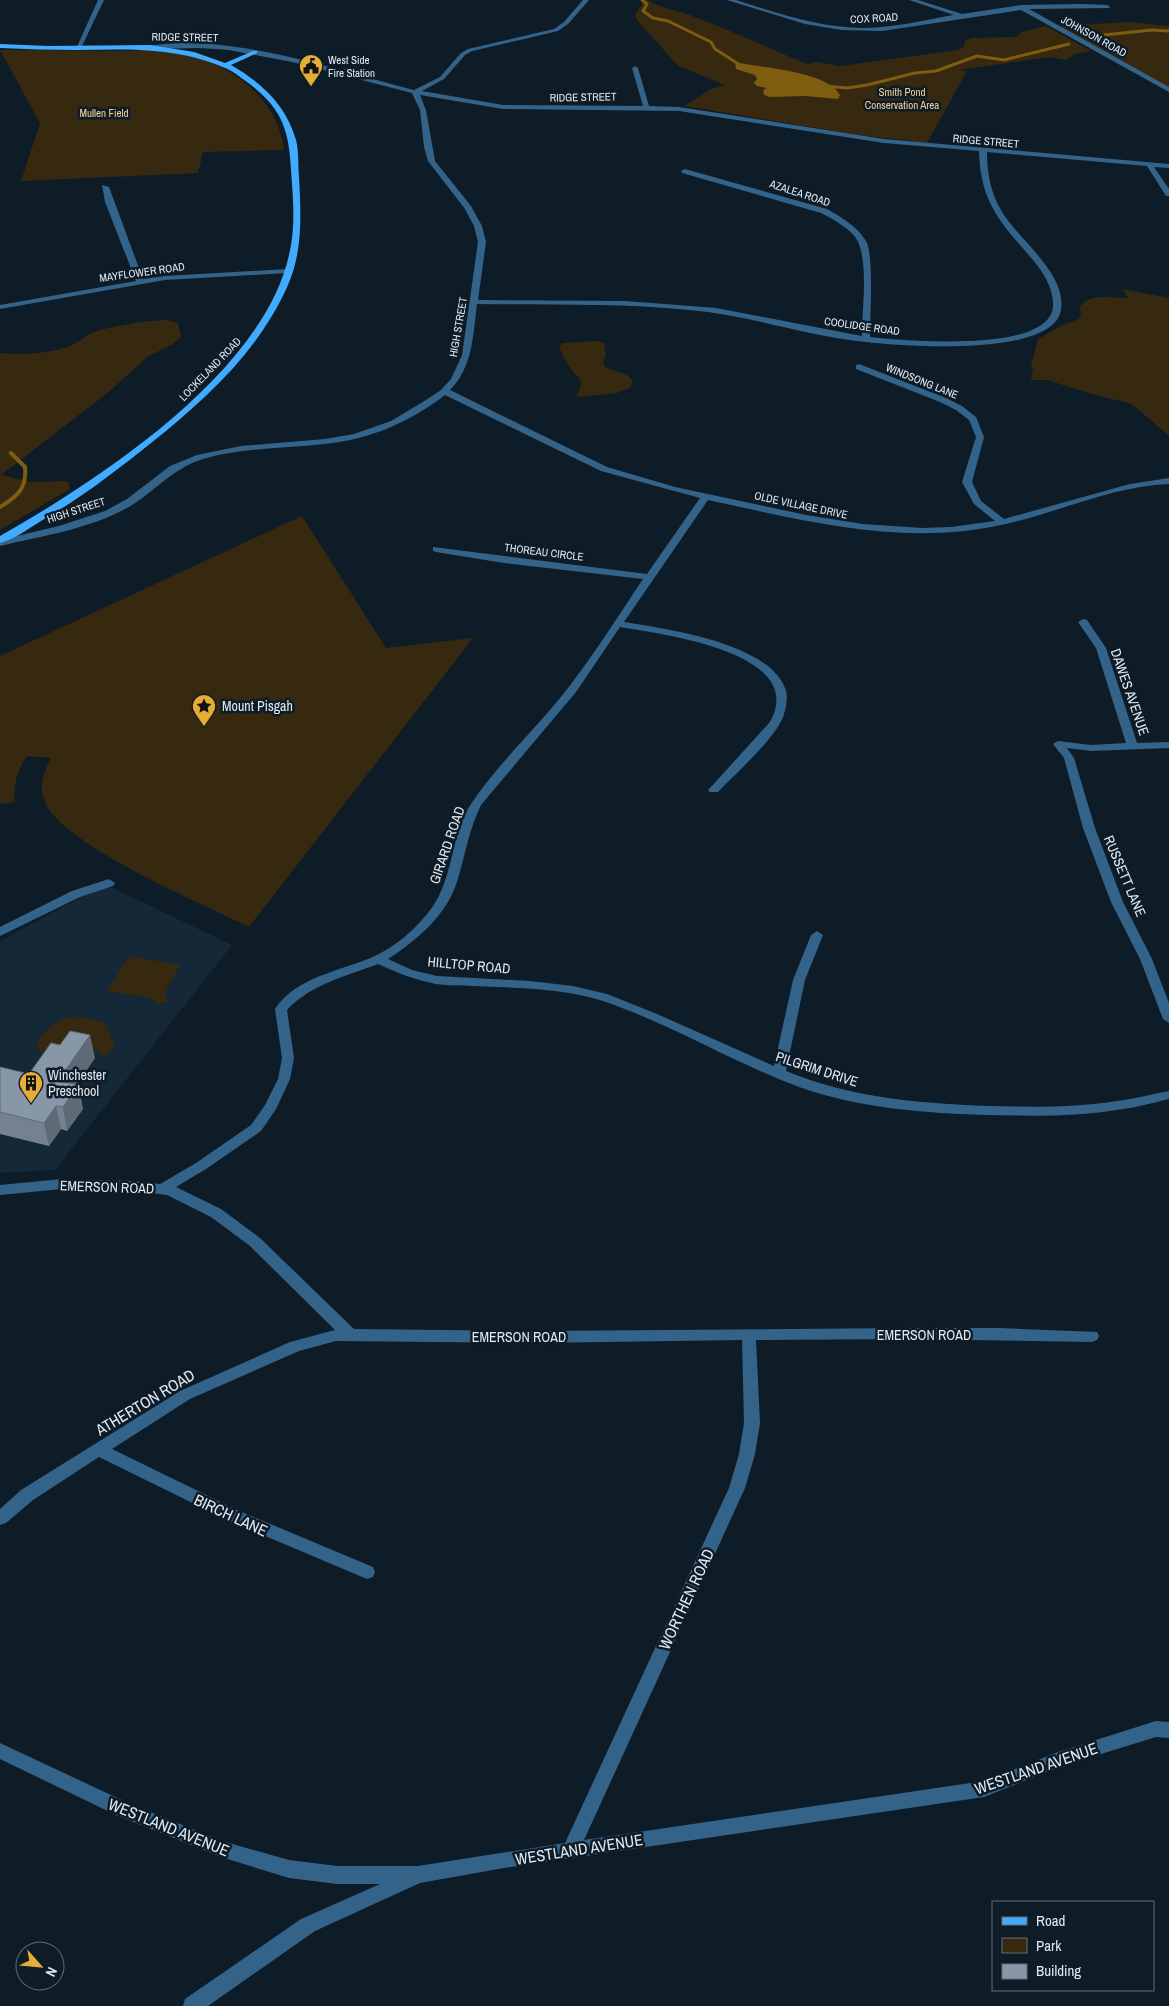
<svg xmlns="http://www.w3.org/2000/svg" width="1169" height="2006" viewBox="0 0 1169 2006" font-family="'Archivo Narrow',sans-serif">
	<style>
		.built { fill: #142838 }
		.green { fill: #362910 }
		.water { fill: #7e5c10 }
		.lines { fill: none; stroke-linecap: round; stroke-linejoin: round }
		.stream-far1 { stroke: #7e5c10; stroke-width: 3 }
		.stream { stroke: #7e5c10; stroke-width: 4 }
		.minor { fill: #34638a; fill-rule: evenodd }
		.major { fill: #41acff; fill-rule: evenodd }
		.wall { fill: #748290 }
		.shaded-wall { fill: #5e6a75 }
		.building { fill: #8797a7; stroke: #5e6a75 }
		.labels { text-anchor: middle; stroke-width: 5; stroke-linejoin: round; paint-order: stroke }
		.far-street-label { font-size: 11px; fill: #e0e9f2; stroke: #0e1c28 }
		.far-poi-label { font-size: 11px; fill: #e0e9f2; stroke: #0e1c28; text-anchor: start }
		.far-park-label { font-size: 11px; fill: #f5d292; stroke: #0e1c28 }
		.street-label { font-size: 14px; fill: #e0e9f2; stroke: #0e1c28 }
		.poi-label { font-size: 14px; fill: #e0e9f2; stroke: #0e1c28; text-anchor: start }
		.near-street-label { font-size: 16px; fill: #e0e9f2; stroke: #0e1c28 }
	</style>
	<rect width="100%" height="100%" fill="#0e1c28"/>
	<path class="built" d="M107 887 113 888 232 945 55 1170 0 1173V941L99 888Z"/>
	<path class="green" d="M639 0H648C659 8 682 11 697 18 735 32 770 49 807 64L817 62 840 66 958 50 964 47 965 41 971 38 1017 37 1022 32 1046 26 1091 51 1075 54 1066 60 1050 57 959 70 967 71 927 143 853 134 684 106 711 89 725 85 678 66 637 20 635 15 643 3Z
		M1131 22 1169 26V90L1054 26Z
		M0 50C40 50 79 50 119 51 140 51 163 48 183 53 232 65 278 98 284 150L203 152 198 173 21 181 40 123Z
		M1123 289 1169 298V436L1132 404 1092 394 1047 380H1031L1033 369 1031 366 1038 339 1061 326 1079 319 1081 314 1079 308C1088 292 1112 298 1128 298Z
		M166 320 178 323 181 337 173 344 147 357 110 391 1 475 31 482 68 481 70 489 0 530V353C22 355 48 354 70 346 79 343 86 334 97 331 119 325 143 321 166 320Z
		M597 341 604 343 606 355 603 362 604 366C613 372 629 372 633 382L630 388 617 393 580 397 576 396C585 381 581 381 571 369 566 362 563 355 559 348L562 343Z
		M302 516 386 648 473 638 249 927C204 904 63 846 45 802 38 786 44 772 51 758L27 756C17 770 13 785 15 802L0 804V656Z
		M129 956 180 965 165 993 168 1001 156 1004 152 998 107 991Z
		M68 1017H82L105 1023 115 1046 105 1057C75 1031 60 1060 36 1049 40 1031 52 1024 68 1017Z"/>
	<path class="water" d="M735 62C760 68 827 71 840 95L838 99 805 96 770 97 764 95 763 91 766 88 757 86 754 83 757 79 755 75 736 69Z"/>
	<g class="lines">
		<path class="stream-far1" d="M642 0 647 4 643 11 653 18 668 21 711 42 715 49 740 65
			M1094 36 1152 30 1169 31
			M825 86 847 88 867 85 915 73 936 71 977 56 1004 60 1069 44"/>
		<path class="stream" d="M0 507C18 496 27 488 25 467L11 453"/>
		<path class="minor" d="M98 0H104L81 48 76 49Z
			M583 0H589L568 24 558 31 472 51 465 55 444 79 422 91 503 105 643 106 632 68 635 66 638 68 649 106 679 107 884 139 1169 164V168L1154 167 1169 189V196H1166L1147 166 987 152C987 173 991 194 1002 212 1019 240 1067 274 1061 310 1053 358 901 346 866 342 806 336 749 315 689 310 618 303 548 305 477 304 473 335 473 367 450 390L607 467 675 487 806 515 863 524 922 528 951 527 995 521 974 504 962 482 976 437 969 420 956 410 940 402 856 369V365L859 364 946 398 962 406 976 417 984 437 972 482 981 501 1004 519 1130 484 1169 478V484C1110 486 1054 515 996 526 899 546 802 520 708 500L624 622C666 629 772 643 786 691 788 697 786 708 784 714 779 735 734 775 718 792H710L708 790 710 788 770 722C809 652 661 634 620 627L576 692 481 805C469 829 465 856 457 882 446 916 417 940 388 959L412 970 437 976 530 981 573 986 607 994 657 1014 774 1066 793 980 811 935 817 931 823 935 805 980 786 1071C852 1098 917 1103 987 1106 1030 1107 1074 1108 1117 1101 1134 1099 1152 1094 1169 1091V1099C1152 1103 1134 1108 1117 1110 1074 1117 1029 1116 985 1115 922 1113 859 1108 799 1087 732 1062 667 1022 600 1000 559 988 515 988 473 986 461 985 448 986 436 984 416 980 397 973 378 964 347 976 311 984 287 1010L294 1058 290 1079 276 1109 261 1131 206 1169 176 1187 221 1209 260 1238 354 1329 535 1331 906 1328H999L1097 1332 1099 1336 1097 1340 1092 1342 906 1339 756 1340 760 1423 755 1454 745 1488 584 1840 984 1781 1058 1752 1156 1721 1169 1722V1738L1156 1737 1059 1767 984 1797 504 1868 420 1883 315 1931 208 2006H183L185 1999 301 1919 380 1884H337L289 1878 221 1857 116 1815 0 1759V1743L128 1803 222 1841 289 1860 337 1866H418L565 1843 729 1488 739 1454 744 1423 742 1340 535 1343 336 1341 299 1351 190 1399 112 1449 237 1510 373 1567 375 1572 373 1577 367 1579 225 1519 99 1457 33 1500 6 1523 0 1525V1509L21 1490 180 1391 290 1342 335 1330 250 1246 211 1217 167 1195 134 1191 62 1189 0 1195V1185L62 1179 134 1181 160 1184 196 1163 251 1125 265 1105 278 1079 282 1058 275 1009C296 977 340 971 373 957 395 947 417 928 431 909 454 878 450 836 471 804 499 762 537 728 568 688 595 653 619 615 643 579L504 563 436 552 433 551V547L647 574 700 498 601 471 445 395C410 422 369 440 324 444 284 449 242 447 203 459 171 469 155 492 127 508 89 529 42 536 0 546V540L59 526 105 511 127 499 170 466 197 455 241 446 325 439 354 434 391 421 426 400 441 390 451 379 462 355 478 242 474 226 465 209 428 161 424 147 420 110 412 93 292 62 229 50 199 48 150 49 147 47 148 46C229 32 335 70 414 90L440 77 461 53 468 49 554 29 564 22ZM420 95 503 109 679 111 884 143 979 151C980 193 994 216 1021 246 1031 258 1042 269 1048 283 1052 292 1056 307 1050 316 1030 351 906 341 870 337 870 319 874 254 866 241 857 226 841 217 827 209L685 169 681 171 682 173 821 213C833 219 855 231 859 244 868 269 862 310 862 336L716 308 625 301 478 300 486 242 482 226 471 206 435 161 426 110Z
			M727 0H736C783 15 832 32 882 27 906 25 930 19 954 15L909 0H918L962 14 1021 5 1080 4 1108 5 1110 8 1029 9 1169 87V92L1021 10 882 31 842 30 805 24Z
			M102 185 109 187 143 279 165 276 288 269 292 271 288 273 165 280 0 309V305L136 281 105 202Z
			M1083 619 1087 620 1106 648 1137 743 1169 742V748L1091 751 1067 748 1074 758 1095 828 1123 902 1152 959 1169 1003V1023L1163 1019 1140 959 1111 902 1083 828 1064 758 1053 744 1058 741 1091 745 1126 743 1096 648 1078 622Z
			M109 879 115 883 113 886 80 897 0 936V927L72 891Z"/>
		<path class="major" d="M0 44 48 46 150 45 194 52 225 63 253 51H257V53L231 65C262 83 286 105 296 140 299 151 298 166 299 177 301 215 303 250 288 285 259 351 206 399 151 443 117 470 84 496 46 518 32 526 16 539 0 543V536C99 480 263 373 289 255 296 226 293 199 291 170 289 128 281 107 247 82 240 77 233 71 225 68 178 47 128 49 77 50 52 50 26 49 0 48Z"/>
	</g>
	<path class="wall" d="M95 1058 76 1085H78L83 1109 67 1131 61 1129 49 1146 0 1134V1067L29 1074Z"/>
	<path class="shaded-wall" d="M90 1035 95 1058 63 1104 58 1081Z
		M78 1085 83 1109 67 1131 63 1107Z
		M56 1106 61 1129 49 1146 44 1123Z"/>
	<path class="building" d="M70 1031 90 1035 58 1081 78 1085 63 1107 56 1106 44 1123 0 1112V1067L29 1074 51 1043 60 1045Z"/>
	<defs>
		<g id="civic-pin" transform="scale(1.25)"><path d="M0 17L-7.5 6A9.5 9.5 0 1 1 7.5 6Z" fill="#e5ad35" stroke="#0e1c28"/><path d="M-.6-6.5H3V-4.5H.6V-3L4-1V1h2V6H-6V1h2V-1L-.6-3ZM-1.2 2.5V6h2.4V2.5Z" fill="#111"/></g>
		<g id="sight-pin" transform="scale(1.25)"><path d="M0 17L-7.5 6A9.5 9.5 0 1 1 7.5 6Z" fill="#e5ad35" stroke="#0e1c28"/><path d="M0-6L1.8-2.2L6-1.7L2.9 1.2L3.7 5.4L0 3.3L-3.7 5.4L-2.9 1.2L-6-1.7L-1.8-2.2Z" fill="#111"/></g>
		<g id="building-pin" transform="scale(1.25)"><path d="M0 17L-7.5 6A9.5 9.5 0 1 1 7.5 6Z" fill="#e5ad35" stroke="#0e1c28"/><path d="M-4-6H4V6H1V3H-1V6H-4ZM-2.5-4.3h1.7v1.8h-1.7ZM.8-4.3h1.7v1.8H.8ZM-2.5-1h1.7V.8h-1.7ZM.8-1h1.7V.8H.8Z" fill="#111"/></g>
	</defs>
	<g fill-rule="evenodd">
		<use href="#civic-pin" x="311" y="66"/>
		<use href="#sight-pin" x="204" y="706"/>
		<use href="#building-pin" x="31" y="1083"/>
	</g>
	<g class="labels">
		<g class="far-street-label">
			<text transform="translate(874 18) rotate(-3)" y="4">COX ROAD</text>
			<text transform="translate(1094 36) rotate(29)" y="4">JOHNSON ROAD</text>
			<text transform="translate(185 37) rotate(1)" y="4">RIDGE STREET</text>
			<text transform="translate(583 97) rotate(-1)" y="4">RIDGE STREET</text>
			<text transform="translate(986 141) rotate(5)" y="4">RIDGE STREET</text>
			<text transform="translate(800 193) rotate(18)" y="4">AZALEA ROAD</text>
			<text transform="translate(142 272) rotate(-8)" y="4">MAYFLOWER ROAD</text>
			<text transform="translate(862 326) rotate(8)" y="4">COOLIDGE ROAD</text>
			<text transform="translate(458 327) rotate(-80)" y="4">HIGH STREET</text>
			<text transform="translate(210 369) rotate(-46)" y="4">LOCKELAND ROAD</text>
			<text transform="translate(922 381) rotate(22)" y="4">WINDSONG LANE</text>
			<text transform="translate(801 505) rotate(12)" y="4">OLDE VILLAGE DRIVE</text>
			<text transform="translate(76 510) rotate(-18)" y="4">HIGH STREET</text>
			<text transform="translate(544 552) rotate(7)" y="4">THOREAU CIRCLE</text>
		</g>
		<g class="far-poi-label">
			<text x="328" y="64">West Side<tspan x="328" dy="13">Fire Station</tspan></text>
		</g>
		<g class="far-park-label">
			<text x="902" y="96">Smith Pond<tspan x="902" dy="13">Conservation Area</tspan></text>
			<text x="104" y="117">Mullen Field</text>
		</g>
		<g class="street-label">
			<text transform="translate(1130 692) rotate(71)" y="5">DAWES AVENUE</text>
			<text transform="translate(447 845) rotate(-71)" y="5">GIRARD ROAD</text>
			<text transform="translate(1125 876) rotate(67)" y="5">RUSSETT LANE</text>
			<text transform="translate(469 965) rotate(5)" y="5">HILLTOP ROAD</text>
			<text transform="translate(817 1069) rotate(18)" y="5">PILGRIM DRIVE</text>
			<text transform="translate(107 1187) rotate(2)" y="5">EMERSON ROAD</text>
			<text x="924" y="1340">EMERSON ROAD</text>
			<text x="519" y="1342">EMERSON ROAD</text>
		</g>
		<g class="poi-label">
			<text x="222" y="711">Mount Pisgah</text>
			<text x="48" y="1080">Winchester<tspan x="48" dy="16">Preschool</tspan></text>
		</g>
		<g class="near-street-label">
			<text transform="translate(145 1402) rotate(-31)" y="6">ATHERTON ROAD</text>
			<text transform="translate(231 1515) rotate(25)" y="6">BIRCH LANE</text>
			<text transform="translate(686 1599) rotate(-65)" y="6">WORTHEN ROAD</text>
			<text transform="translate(1036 1768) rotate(-19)" y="6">WESTLAND AVENUE</text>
			<text transform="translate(169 1827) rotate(22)" y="6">WESTLAND AVENUE</text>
			<text transform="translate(579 1849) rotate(-9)" y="6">WESTLAND AVENUE</text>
		</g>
	</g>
	<rect x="992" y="1901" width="162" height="90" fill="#0e1c28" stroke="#626e79"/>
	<rect x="1002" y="1917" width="25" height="8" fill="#41acff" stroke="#626e79"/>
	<text x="1036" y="1926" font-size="15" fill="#e0e9f2">Road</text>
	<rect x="1002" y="1938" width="25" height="15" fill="#362910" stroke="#626e79"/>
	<text x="1036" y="1951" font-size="15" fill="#e0e9f2">Park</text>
	<rect x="1002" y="1964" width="25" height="15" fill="#8797a7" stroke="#626e79"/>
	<text x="1036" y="1976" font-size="15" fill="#e0e9f2">Building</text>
	<g transform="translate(40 1966) rotate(117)"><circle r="24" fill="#0e1c28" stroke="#626e79"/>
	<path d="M0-4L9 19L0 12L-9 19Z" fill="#e5ad35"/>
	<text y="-8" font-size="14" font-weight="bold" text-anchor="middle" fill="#e0e9f2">N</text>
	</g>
</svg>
